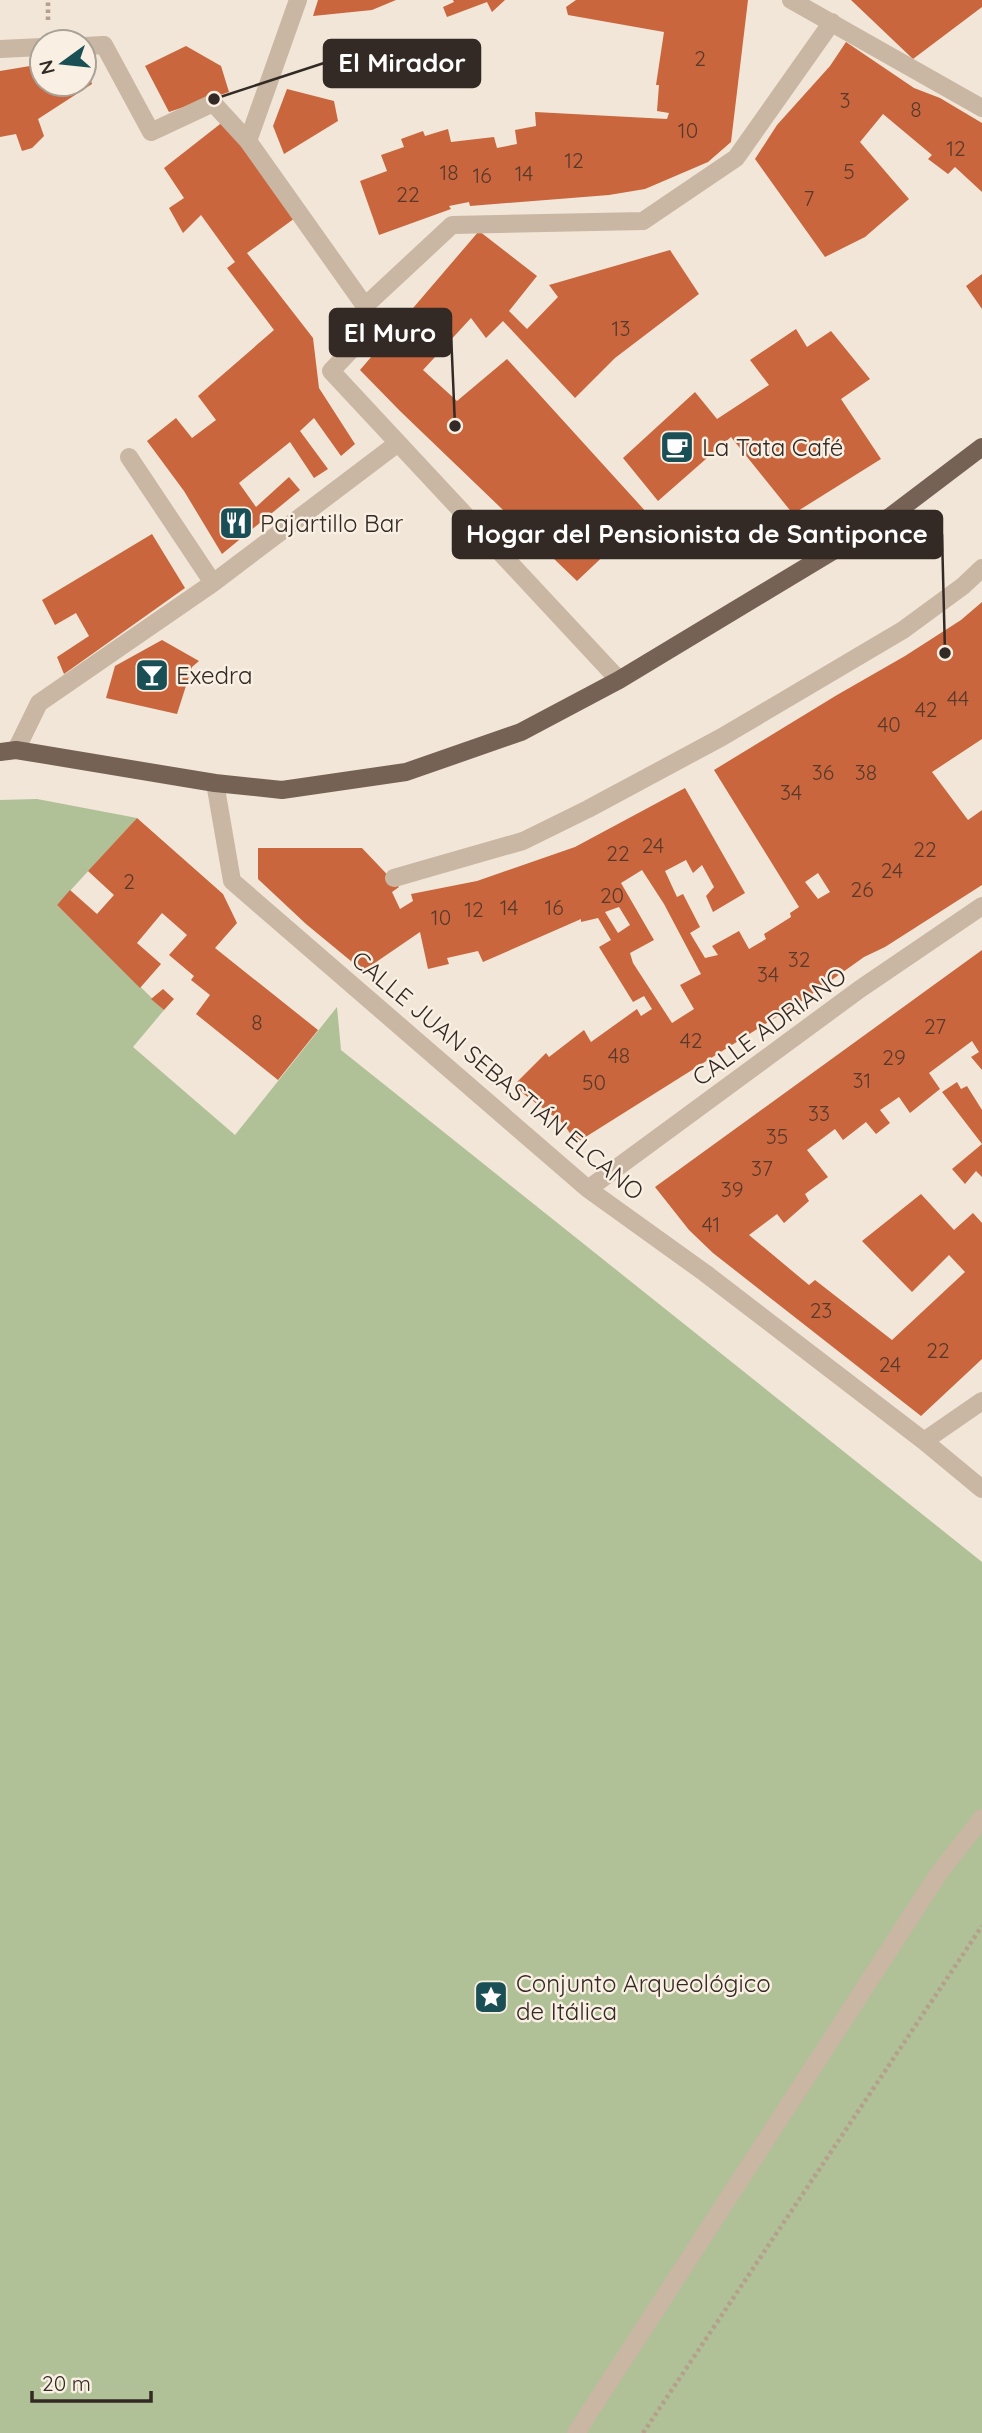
<svg xmlns="http://www.w3.org/2000/svg" width="982" height="2433" font-family="Quicksand,sans-serif">
  <style>
    .green { fill: #b0c097 }
    .building { fill: #c9663d; fill-rule: evenodd }
    .lines { fill: none; stroke-linecap: round; stroke-linejoin: round }
    .path { stroke: #b5a08d; stroke-width: 4.5; stroke-dasharray: 3.5 3.5; stroke-linecap: butt }
    .minor { stroke: #c9b6a3; stroke-width: 18 }
    .major { stroke: #766255; stroke-width: 18 }
    .labels { text-anchor: middle; dominant-baseline: central; stroke-width: 5; stroke-linejoin: round; paint-order: stroke }
    .number-label { font-size: 21px; fill: #59392b }
    .poi-label { font-size: 24px; fill: #342a25; stroke: #f9f0e3; text-anchor: start }
    .street-label { font-size: 24px; fill: #342a25; stroke: #f9f0e3 }
    .leader { fill: none; stroke: #342a25; stroke-width: 2.5 }
    .callout-dot { fill: #342a25; stroke: #f9f0e3; stroke-width: 2.5 }
    .callout { fill: #342a25; stroke: #342a25; stroke-width: 2.5 }
    .callout-label { font-size: 26px; text-anchor: middle; font-weight: bold; fill: #fff }
  </style>
  <rect width="100%" height="100%" fill="#f1e6d7"/>
  <!-- green -->
  <path class="green" d="M37 799 137 818 57 905 164 1010 133 1047 235 1135 337 1007 341 1050 982 1562V2433H0V800Z"/>
  <!-- building -->
  <path class="building" d="M318 0H396L372 10 313 16Z
    M453 0H505L492 12 487 2 447 17 443 7 454 2Z
    M576 0H748L731 142 708 162 645 189 609 195 470 206 469 202 449 206 451 209 379 235 360 181 387 171 381 155 404 147 401 139 423 131 425 136 448 129 451 142 494 137 497 148 517 144 515 130 536 126 535 112 667 119 669 113 657 111 659 85H656L664 32 568 15 566 7Z
    M851 0H982V7L913 59Z
    M846 42 914 88 940 98 982 123V192L955 167 948 174 928 159 932 155 883 114 860 142 909 199 865 237 825 257 755 159 777 125 830 66Z
    M186 46 221 66 229 92 169 112 145 66Z
    M85 60 92 84 38 119 44 136 32 148 22 151 16 134 0 137V71L42 64V84H84Z
    M287 89 334 101 338 121 284 154 273 126Z
    M224 121 295 218 247 253 313 338 319 388 355 444 341 456 314 418 300 431 328 469 314 478 290 442 239 483 256 507 289 477 300 490 222 554 184 491 147 441 176 418 192 438 216 420 198 396 274 330 227 268 235 262 201 215 183 233 169 208 184 198 164 168Z
    M479 231 537 276 509 311 527 329 558 297 549 285 670 250 699 294 615 358 575 398 503 321 486 338 471 318 423 370 457 401 507 359 648 514 577 581 400 411 360 370Z
    M982 274V309L966 286Z
    M796 329 807 347 831 331 870 379 841 399 881 459 793 514 731 437 658 501 623 458 695 392 717 419 769 385 750 360Z
    M152 534 185 588 64 674 57 657 89 636 76 613 55 625 42 600Z
    M982 602V739L932 772 968 820 982 810V885L885 947 864 957 805 999 576 1143 564 1124 513 1086 546 1053 549 1057 584 1030 591 1042 637 1009 641 1016 652 1009 644 996 633 1002 599 947 611 940 598 918 581 922V919L483 962 478 951 447 958 449 964 428 969 420 932 363 971 306 924 258 879V848H362L399 887 392 892 400 909 413 901 411 894 477 881 575 847 685 788 745 893 713 912 706 896 714 887 702 865 693 873 686 860 665 871 677 897 683 894 700 927 690 933 705 958 718 955 712 946 739 931 749 949 766 939 764 934 791 917 790 913 799 907 714 770 837 695 905 656 961 620ZM642 870 664 904 701 974 680 985 694 1009 672 1023 633 963 630 953 654 940 621 883ZM818 873 830 892 818 899 805 882ZM619 907 630 925 618 933 605 912Z
    M162 640 199 661 192 667 177 714 106 698 115 666Z
    M137 818 223 894 237 923 215 948 318 1030 278 1080 196 1014 210 995 191 980 194 976 169 955 187 935 162 913 137 943 161 964 140 988 57 905 70 890 97 914 114 895 88 871Z
    M982 950V1070L971 1057 979 1052 972 1041 929 1073 940 1089 910 1113 899 1097 880 1110 890 1123 876 1134 866 1122 843 1140 835 1129 807 1150 828 1177 805 1194 809 1201 784 1223 777 1214 749 1235 809 1285 815 1280 892 1340 965 1272 949 1255 912 1292 862 1241 921 1194 954 1230 973 1213 982 1223V1359L921 1416 713 1253 689 1230 655 1187Z
    M163 989 174 999 164 1010 151 999Z
    M957 1082 961 1089 967 1086 982 1110V1177L976 1171 965 1184 952 1169 982 1144 942 1092Z"/>
  <g class="lines">
    <!-- path -->
    <path class="path" d="M48 20V0
      M643 2433 982 1926"/>
    <!-- minor -->
    <path class="minor" d="M298 0 248 141 365 306 373 327 331 371 619 680
      M791 0 982 108
      M84 46 104 45 151 132 213 103 248 141
      M0 49 42 47
      M365 306 452 225 643 221 736 158 832 22
      M129 457 213 583
      M16 750 39 703 213 583 398 443
      M215 783 232 881 588 1189 705 1273 924 1441 982 1489
      M394 878 523 841 588 809 722 737 903 630 963 586 982 568
      M588 1189 860 989 982 906
      M924 1441 982 1401
      M576 2433 939 1873 982 1818"/>
    <!-- major -->
    <path class="major" d="M0 752 16 750 215 783 282 790 406 772 521 732 619 680 891 516 982 447"/>
  </g>
  <!-- icons -->
  <defs>
    <g id="cafe-square" transform="scale(1.75)"><rect x="-9" y="-9" width="18" height="18" rx="4" fill="#1a4f56" stroke="#f9f0e3"/><path d="M-5.5-4.5H6V0H3Q3 3.5 0 3.5H-2.5Q-5.5 3.5-5.5 0ZM3-3.2v2h1.7v-2ZM-6 4.5H4V6H-6Z" fill="#fff"/></g>
    <g id="restaurant-square" transform="scale(1.75)"><rect x="-9" y="-9" width="18" height="18" rx="4" fill="#1a4f56" stroke="#f9f0e3"/><path d="M-5-6h1v4h1v-4h1v4h1v-4h1v5L-1.5 .5V6h-2V.5L-5-1ZM5-6V6H3V1.5H1.5Q1.5-4 5-6Z" fill="#fff"/></g>
    <g id="bar-square" transform="scale(1.75)"><rect x="-9" y="-9" width="18" height="18" rx="4" fill="#1a4f56" stroke="#f9f0e3"/><path d="M-6-5H6L.8 .8V4.5H3.5V6h-7V4.5H-.8V.8Z" fill="#fff"/></g>
    <g id="sight-square" transform="scale(1.75)"><rect x="-9" y="-9" width="18" height="18" rx="4" fill="#1a4f56" stroke="#f9f0e3"/><path d="M0-6L1.8-2.2L6-1.7L2.9 1.2L3.7 5.4L0 3.3L-3.7 5.4L-2.9 1.2L-6-1.7L-1.8-2.2Z" fill="#fff"/></g>
  </defs>
  <g fill-rule="evenodd">
    <use href="#cafe-square" x="677" y="447"/>
    <use href="#restaurant-square" x="236" y="523"/>
    <use href="#bar-square" x="152" y="675"/>
    <use href="#sight-square" x="491" y="1997"/>
  </g>
  <g class="labels">
    <!-- number labels -->
    <g class="number-label">
      <text x="700" y="58">2</text>
      <text x="845" y="100">3</text>
      <text x="916" y="109">8</text>
      <text x="688" y="130">10</text>
      <text x="956" y="148">12</text>
      <text x="574" y="160">12</text>
      <text x="849" y="171">5</text>
      <text x="449" y="172">18</text>
      <text x="524" y="173">14</text>
      <text x="482" y="175">16</text>
      <text x="408" y="194">22</text>
      <text x="809" y="198">7</text>
      <text x="621" y="328">13</text>
      <text x="958" y="698">44</text>
      <text x="926" y="709">42</text>
      <text x="889" y="724">40</text>
      <text x="823" y="772">36</text>
      <text x="866" y="772">38</text>
      <text x="791" y="792">34</text>
      <text x="653" y="845">24</text>
      <text x="925" y="849">22</text>
      <text x="618" y="853">22</text>
      <text x="892" y="870">24</text>
      <text x="129" y="881">2</text>
      <text x="862" y="889">26</text>
      <text x="612" y="895">20</text>
      <text x="509" y="907">14</text>
      <text x="554" y="907">16</text>
      <text x="474" y="909">12</text>
      <text x="441" y="917">10</text>
      <text x="799" y="959">32</text>
      <text x="768" y="974">34</text>
      <text x="257" y="1022">8</text>
      <text x="935" y="1026">27</text>
      <text x="691" y="1040">42</text>
      <text x="619" y="1055">48</text>
      <text x="894" y="1057">29</text>
      <text x="862" y="1080">31</text>
      <text x="594" y="1082">50</text>
      <text x="819" y="1113">33</text>
      <text x="777" y="1136">35</text>
      <text x="762" y="1168">37</text>
      <text x="732" y="1189">39</text>
      <text x="711" y="1224">41</text>
      <text x="821" y="1310">23</text>
      <text x="938" y="1350">22</text>
      <text x="890" y="1364">24</text>
    </g>
    <!-- poi labels -->
    <g class="poi-label">
      <text x="702" y="447">La Tata Café</text>
      <text x="260" y="523">Pajartillo Bar</text>
      <text x="176" y="675">Exedra</text>
      <text x="516" y="1983">Conjunto Arqueológico<tspan x="516" dy="28">de Itálica</tspan></text>
    </g>
    <!-- street labels -->
    <g class="street-label">
      <text transform="translate(769 1026) rotate(-36)">CALLE ADRIANO</text>
      <text transform="translate(498 1075) rotate(40)">CALLE JUAN SEBASTIÁN ELCANO</text>
    </g>
  </g>
  <!-- callouts -->
  <path class="leader" d="M214 99L324 63M455 426L451 333M945 653L942 534"/>
  <g class="callout-dot">
    <circle cx="214" cy="99" r="7"/>
    <circle cx="455" cy="426" r="7"/>
    <circle cx="945" cy="653" r="7"/>
  </g>
  <g class="callout">
    <rect x="324" y="40" width="156" height="47" rx="7"/>
    <rect x="330" y="309" width="121" height="47" rx="7"/>
    <rect x="453" y="511" width="489" height="47" rx="7"/>
  </g>
  <g class="callout-label">
    <text x="402" y="72">El Mirador</text>
    <text x="390" y="342">El Muro</text>
    <text x="697" y="543">Hogar del Pensionista de Santiponce</text>
  </g>
  <!-- north arrow -->
  <g transform="translate(63 63) rotate(255)"><circle r="33" fill="#f9f0e3" stroke="#aaa197" stroke-width="2"/>
  <path d="M0-5L12 26L0 18L-12 26Z" fill="#1a4f56"/>
  <text y="-10" font-size="19" font-weight="bold" text-anchor="middle" fill="#342a25">N</text>
  </g>
  <!-- scale -->
  <path d="M32 2391v10h119v-10" fill="none" stroke="#342a25" stroke-width="3.5"/>
  <text x="42" y="2391" font-size="21" fill="#342a25" stroke="#f9f0e3" stroke-width="5" paint-order="stroke">20 m</text>
</svg>
